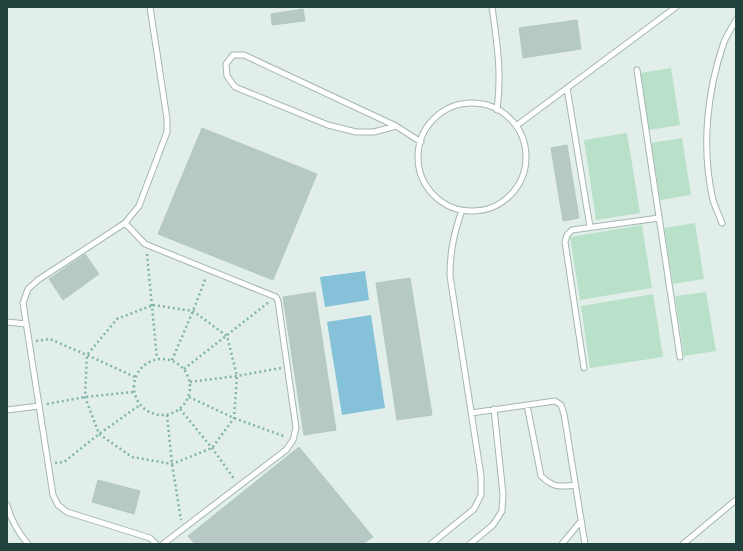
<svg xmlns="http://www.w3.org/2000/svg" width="743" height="551" font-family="Montserrat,sans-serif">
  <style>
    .pitch { fill: #b9e1c9 }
    .water { fill: #85c1d8 }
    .building { fill: #b7c9c4; stroke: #b4c8c2 }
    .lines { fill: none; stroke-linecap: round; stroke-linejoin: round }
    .lane-casing { stroke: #a4b7b2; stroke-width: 7 }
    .path { stroke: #7fb4ab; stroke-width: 2.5; stroke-dasharray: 2 3; stroke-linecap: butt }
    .lane { stroke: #fff; stroke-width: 5 }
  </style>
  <rect width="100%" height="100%" fill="#e2eeea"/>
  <!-- pitch -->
  <path class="pitch" d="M671 68 680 125 649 130 640 73Z
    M627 133 640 213 596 220 584 140Z
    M682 138 691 195 660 200 651 143Z
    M695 223 704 279 673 284 664 228Z
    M642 225 652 288 580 300 570 237Z
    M706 292 716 351 684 356 675 296Z
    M653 294 663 357 590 368 581 306Z"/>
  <!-- water -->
  <path class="water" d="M365 271 369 300 325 307 320 277Z
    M371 315 385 408 342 415 327 322Z"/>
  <!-- building -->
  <path class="building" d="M303 9 305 21 272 25 271 14Z
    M577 20 581 49 523 58 519 28Z
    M202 128 317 174 273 280 158 234Z
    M567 145 579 218 563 221 551 148Z
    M85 254 99 274 63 300 49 279Z
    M410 278 432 415 397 420 376 283Z
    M315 292 336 430 304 435 283 297Z
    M299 447 373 537 363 544H195L188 536Z
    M98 480 140 491 134 514 92 502Z"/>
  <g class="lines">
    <!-- lane casing -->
    <g class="lane-casing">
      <path id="lane" d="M150 7 167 119V132L139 206 125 223 38 280 28 289 23 303 53 495 58 505 67 512 150 538 156 544
        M492 7C497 43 502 73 497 110
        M637 70 680 357
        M567 88 590 227
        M418 157a54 54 0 1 1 108 0a54 54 0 1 1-108 0Z
        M396 126 374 132H356L328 125 235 87 227 76 226 64 233 55H244L396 126 421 142
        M516 126 676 7
        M125 223 145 244 276 297 278 301 296 428 293 440 286 450 163 544
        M722 223C719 215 715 207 713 200 701 148 707 91 724 42 727 35 732 27 736 20
        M7 322 26 324
        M584 368 565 242 567 235 572 230 659 218
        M527 405 541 476C554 488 559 487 575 485
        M7 410 39 406
        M471 413 555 401 561 405 564 414 585 544
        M7 505C10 518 19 534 28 544
        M431 544 474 509 481 495V476L450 276C450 251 454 233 462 210
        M470 544 493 525 502 511 503 494 494 409
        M562 544 581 521
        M683 544 736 500"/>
    </g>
    <!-- path -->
    <path class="path" d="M147 254 157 359
      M153 305 193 311 227 336 237 376 234 418 212 448 172 464 132 457 99 434 85 397 87 355 117 319Z
      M36 341 50 339 87 355 135 377
      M134 387a28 28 0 1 1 56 0a28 28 0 1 1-56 0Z
      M172 360 193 311 206 277
      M184 369 269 302
      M190 382 237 376 281 368
      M189 397 234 418 286 437
      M47 404 85 397 134 392
      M180 409 212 448 235 480
      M167 415 172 464 181 520
      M55 463 64 462 99 434 140 405"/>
    <!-- lane -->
    <use href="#lane" class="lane"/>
  </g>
  <!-- border -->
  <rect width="743" height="551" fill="none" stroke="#20413c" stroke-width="16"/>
</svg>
